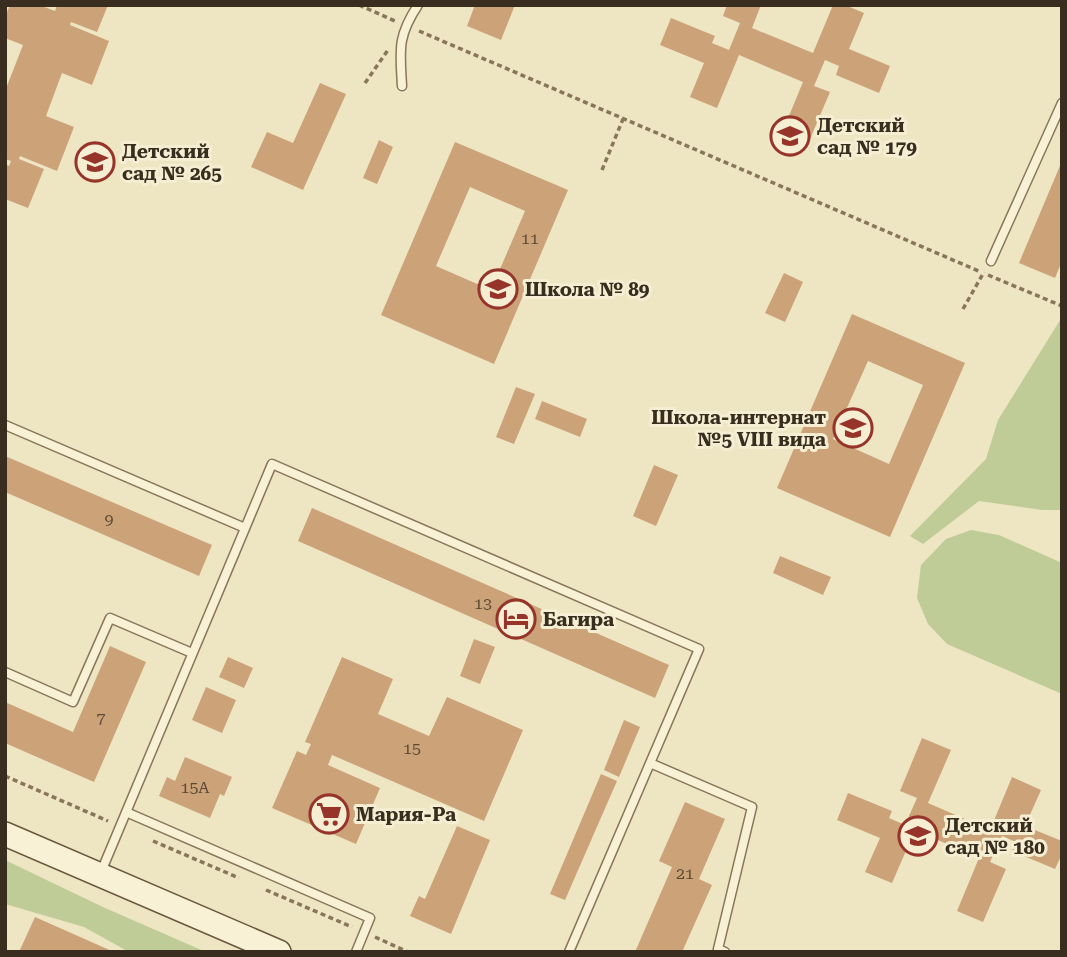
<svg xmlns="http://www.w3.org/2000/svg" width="1067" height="957" font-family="'Roboto Serif',serif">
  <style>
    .green { fill: #c0cc97 }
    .building { fill: #cca379; fill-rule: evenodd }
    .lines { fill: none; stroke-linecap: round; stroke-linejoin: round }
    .lane-casing { stroke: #88765a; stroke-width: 11 }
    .secondary-casing { stroke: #69573d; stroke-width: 26 }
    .path { stroke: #88765a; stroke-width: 3.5; stroke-dasharray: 5 3.5; stroke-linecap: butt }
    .lane { stroke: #f8f1d6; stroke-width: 8 }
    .secondary { stroke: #f8f1d6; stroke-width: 23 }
    .labels { text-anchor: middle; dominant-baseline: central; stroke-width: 6; stroke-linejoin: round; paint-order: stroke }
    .number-label { font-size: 16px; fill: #5d4a35 }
    .poi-label { font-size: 19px; font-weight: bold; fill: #382d1e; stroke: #f5eed2; text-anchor: start }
  </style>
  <rect width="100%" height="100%" fill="#eee5c3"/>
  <!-- green -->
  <path class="green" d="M1062 317V510H1042L979 501 923 544 910 536 986 459 998 420Z
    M971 530 999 535 1062 563V694L947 644 928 624 917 598 921 565 946 539Z
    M5 860 105 908 206 952H129L84 927 5 904Z"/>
  <!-- building -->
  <path class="building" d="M10 5H39L55 11 57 5H108L97 32 71 22 70 25 109 41 92 85 62 73 46 116 74 127 57 171 20 156 19 159 44 169 28 208 5 199V164L9 166 11 161 5 159V91L23 45 5 38V17Z
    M475 5H515L501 40 467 26Z
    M727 5H761L752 28 813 53 833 5H845L864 13 849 49 890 66 879 93 836 75 839 66 825 60 814 86 830 92 807 146 781 135 803 82 739 55 717 108 690 97 704 63 660 45 671 18 715 36 712 43 729 50 740 23 723 16Z
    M320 83 346 94 303 190 251 167 267 132 293 143Z
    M379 140 393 147 377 184 363 178Z
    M455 142 568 190 494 364 381 315ZM470 187 525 211 491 290 436 266Z
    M1062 161V261L1055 278 1019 263Z
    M784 273 803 282 785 322 765 313Z
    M852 314 965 363 890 537 777 488ZM868 361 923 385 889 464 833 439Z
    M516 387 535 394 514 444 496 437Z
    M542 401 587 419 580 437 535 419Z
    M5 456 212 545 199 576 5 492Z
    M654 465 678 475 656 526 633 516Z
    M312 508 669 665 655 698 298 541Z
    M780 556 831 577 823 595 773 573Z
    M474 639 495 647 480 684 460 676Z
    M110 646 146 662 94 782 5 743V702L73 732Z
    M228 657 253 668 244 688 219 677Z
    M342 657 393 679 378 714 429 736 447 697 523 730 484 821 332 755 328 765 380 788 356 844 272 808 297 751 306 755 311 744 305 742Z
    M206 687 236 700 222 733 192 720Z
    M624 720 640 727 619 777 604 770Z
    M922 738 951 750 928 803 990 830 1012 777 1041 790 1025 826 1062 841V854L1055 869 1012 851 1016 842 1002 836 990 862 1006 869 983 922 957 911 979 858 915 830 892 883 865 872 880 838 837 820 848 793 892 811 889 818 905 825 917 798 900 791Z
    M185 757 232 777 224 796 220 794 210 818 159 796 167 777 175 781Z
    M601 774 617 781 565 900 550 894Z
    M685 802 725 819 699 879 712 885 682 952H635L672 867 659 861Z
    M457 826 490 840 451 934 410 916 419 896 425 899Z
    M35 917 114 952H19Z"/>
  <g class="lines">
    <!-- lane casing -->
    <g class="lane-casing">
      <path id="lane" d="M402 86C400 50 397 37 418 5
        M991 261 1062 103
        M5 425 245 528
        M5 672 73 702 110 618 192 653
        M650 763 752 807 718 949 725 952
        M126 812 370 918 356 952
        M101 872 272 464 699 649 569 952"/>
    </g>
    <!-- secondary casing -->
    <g class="secondary-casing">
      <path id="secondary" d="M5 834 279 952"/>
    </g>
    <!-- path -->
    <path class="path" d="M359 5 395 21
      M419 31 981 272
      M365 83 388 50
      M602 170 623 119
      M988 275 1062 306
      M963 309 984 272
      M5 776 108 821
      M153 841 239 878
      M266 890 352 927
      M375 937 408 952"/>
    <!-- lane -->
    <use href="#lane" class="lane"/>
    <!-- secondary -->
    <use href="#secondary" class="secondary"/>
  </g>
  <!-- icons -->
  <defs>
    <g id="school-ring" transform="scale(2.0125)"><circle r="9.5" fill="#f5eed2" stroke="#96342a" stroke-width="1.5"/><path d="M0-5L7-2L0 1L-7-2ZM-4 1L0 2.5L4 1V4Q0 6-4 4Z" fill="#96342a"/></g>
    <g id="hotel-ring" transform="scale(2.0125)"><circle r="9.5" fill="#f5eed2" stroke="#96342a" stroke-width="1.5"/><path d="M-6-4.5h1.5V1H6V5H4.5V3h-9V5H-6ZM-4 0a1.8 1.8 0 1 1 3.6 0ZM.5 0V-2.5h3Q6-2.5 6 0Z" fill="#96342a"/></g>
    <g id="supermarket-ring" transform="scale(2.0125)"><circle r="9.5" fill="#f5eed2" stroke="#96342a" stroke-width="1.5"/><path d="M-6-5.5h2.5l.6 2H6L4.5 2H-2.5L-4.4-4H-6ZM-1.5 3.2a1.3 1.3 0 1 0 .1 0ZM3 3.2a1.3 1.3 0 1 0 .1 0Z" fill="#96342a"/></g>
  </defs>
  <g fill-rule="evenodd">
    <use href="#school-ring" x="790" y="136"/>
    <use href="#school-ring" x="95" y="162"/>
    <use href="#school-ring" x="498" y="289"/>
    <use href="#school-ring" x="853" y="428"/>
    <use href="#hotel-ring" x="516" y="619"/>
    <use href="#supermarket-ring" x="329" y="814"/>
    <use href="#school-ring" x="918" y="836"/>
  </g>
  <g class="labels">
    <!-- number labels -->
    <g class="number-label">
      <text x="530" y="238">11</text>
      <text x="109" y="519">9</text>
      <text x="483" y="603">13</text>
      <text x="101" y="717">7</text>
      <text x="412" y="748">15</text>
      <text x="195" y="787">15А</text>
      <text x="685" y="873">21</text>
    </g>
    <!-- poi labels -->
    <g class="poi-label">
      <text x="817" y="125">Детский<tspan x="817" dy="22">сад № 179</tspan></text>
      <text x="122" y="151">Детский<tspan x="122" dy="22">сад № 265</tspan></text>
      <text x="525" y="289">Школа № 89</text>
      <text x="826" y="417" text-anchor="end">Школа-интернат<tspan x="826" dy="22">№5 VIII вида</tspan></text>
      <text x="543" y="619">Багира</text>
      <text x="356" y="814">Мария-Ра</text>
      <text x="945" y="825">Детский<tspan x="945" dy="22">сад № 180</tspan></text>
    </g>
  </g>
  <!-- border -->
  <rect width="1067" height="957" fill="none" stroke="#382d1e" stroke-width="14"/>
</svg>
